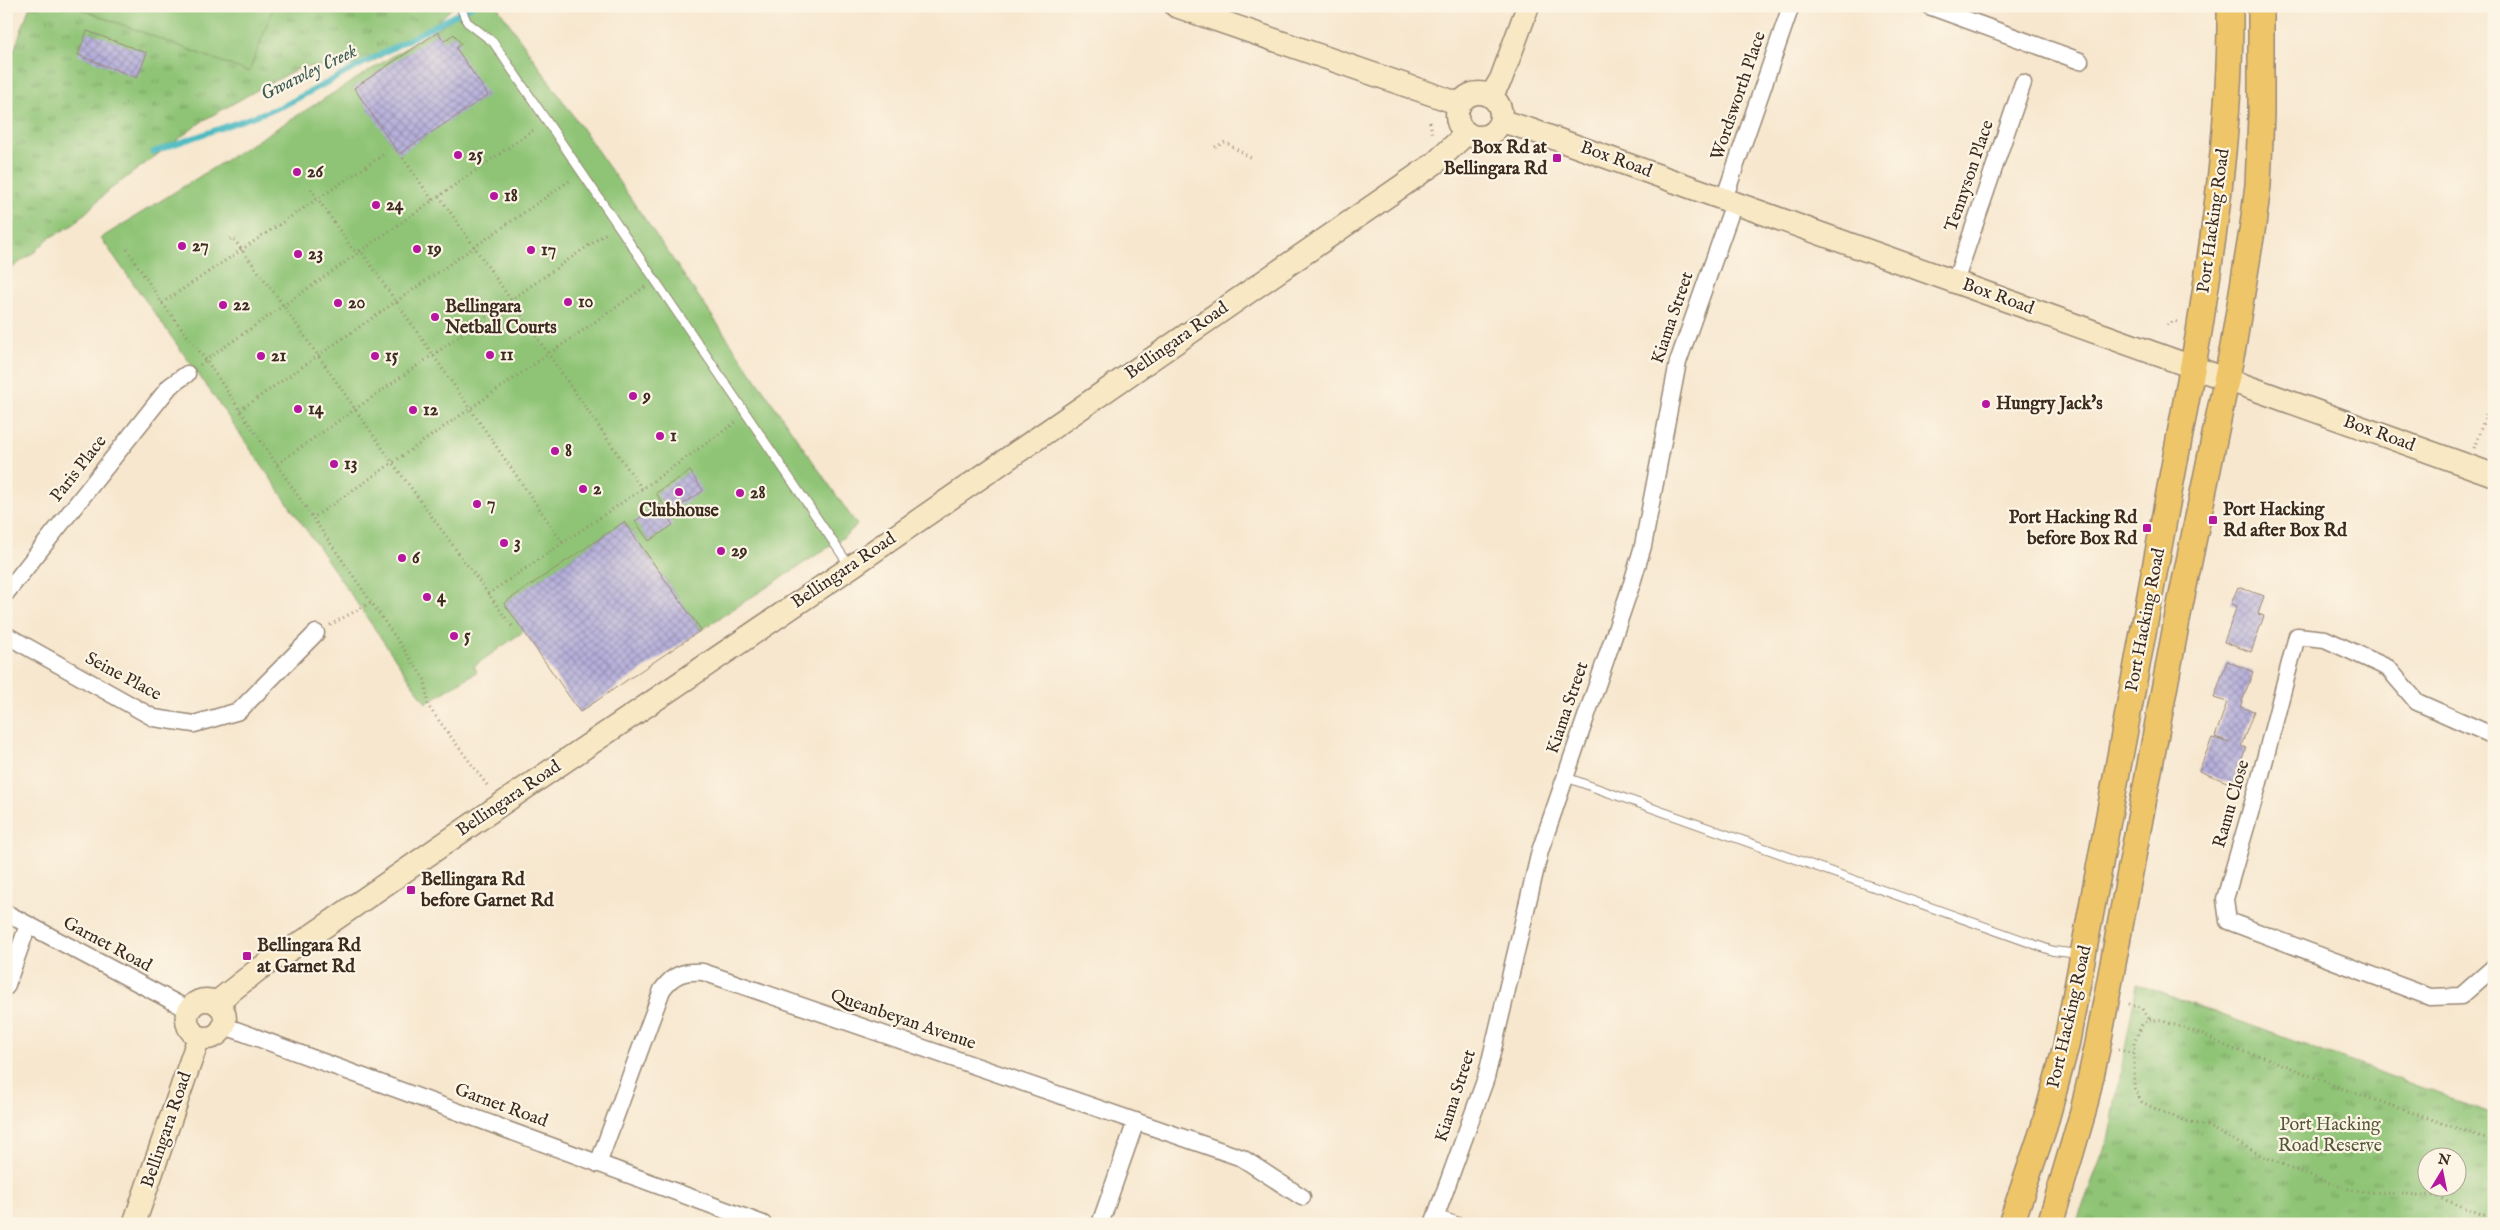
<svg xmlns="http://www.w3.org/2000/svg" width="2500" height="1230" font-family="'IM FELL English',serif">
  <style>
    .park { fill: url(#park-tufts); stroke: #65774a; fill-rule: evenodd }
    .pitch { fill: #8fc476; stroke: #65774a }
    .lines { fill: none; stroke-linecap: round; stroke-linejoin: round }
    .stream { stroke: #4ab9c1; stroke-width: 5.5 }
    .building { fill: url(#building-cross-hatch) }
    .lane-casing { stroke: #998876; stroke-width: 10 }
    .street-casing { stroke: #998876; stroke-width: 19 }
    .secondary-casing { stroke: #998876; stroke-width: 25 }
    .primary-casing { stroke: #998876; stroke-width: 28 }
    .path { stroke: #998876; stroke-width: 3; stroke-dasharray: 1 4; stroke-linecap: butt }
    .lane { stroke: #fff; stroke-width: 8 }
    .street { stroke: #fff; stroke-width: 16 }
    .secondary { stroke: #f8e8c3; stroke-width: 22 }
    .primary { stroke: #eec569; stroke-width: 25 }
    .poi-dot { fill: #b5179e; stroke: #fcf5e5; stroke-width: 2 }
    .labels { text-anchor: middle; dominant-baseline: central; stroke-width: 4.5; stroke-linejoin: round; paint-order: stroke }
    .street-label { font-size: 18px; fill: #3b2a1e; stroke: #fcf5e5 }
    .poi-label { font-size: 18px; font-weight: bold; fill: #3b2a1e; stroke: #fcf5e5; text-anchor: start }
    .park-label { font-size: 18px; fill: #545838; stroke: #fcf5e5 }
    .water-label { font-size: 19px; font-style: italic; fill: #405c57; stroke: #fcf5e5 }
  </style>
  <defs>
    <pattern id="park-tufts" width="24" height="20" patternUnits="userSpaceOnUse" patternTransform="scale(1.25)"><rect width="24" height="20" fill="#8fc476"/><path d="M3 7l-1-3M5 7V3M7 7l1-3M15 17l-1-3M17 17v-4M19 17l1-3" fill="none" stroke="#769f60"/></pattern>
    <pattern id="building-cross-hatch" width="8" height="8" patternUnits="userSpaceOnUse" patternTransform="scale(1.25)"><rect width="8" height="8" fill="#b5afdb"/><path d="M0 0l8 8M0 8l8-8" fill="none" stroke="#948fb1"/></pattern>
  </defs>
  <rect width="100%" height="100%" fill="#fcf5e5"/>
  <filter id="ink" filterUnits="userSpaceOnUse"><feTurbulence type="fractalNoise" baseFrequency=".02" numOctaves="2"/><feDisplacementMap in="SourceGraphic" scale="10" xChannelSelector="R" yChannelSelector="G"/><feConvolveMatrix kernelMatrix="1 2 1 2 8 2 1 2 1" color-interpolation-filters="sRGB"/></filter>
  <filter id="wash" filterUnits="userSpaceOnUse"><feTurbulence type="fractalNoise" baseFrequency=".0096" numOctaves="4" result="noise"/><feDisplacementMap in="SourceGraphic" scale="20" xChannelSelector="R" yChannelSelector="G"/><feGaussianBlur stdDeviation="1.12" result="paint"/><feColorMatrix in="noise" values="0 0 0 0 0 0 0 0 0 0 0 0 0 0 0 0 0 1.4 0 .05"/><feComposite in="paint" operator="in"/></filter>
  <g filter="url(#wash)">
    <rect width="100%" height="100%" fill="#f7e7cf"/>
    <!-- park -->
    <path class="park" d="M30 6H454L432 27 369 64 302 67 257 90 204 120 108 191 73 225 49 238 37 250 6 272V73Z
      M2137 984 2494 1114V1224H2076L2109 1136ZM2428 1158H2458V1188H2428Z"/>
    <!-- pitch -->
    <path class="pitch" d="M72 6H274L249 72Z
      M473 6H497L857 525 844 537 701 630 624 522 505 603 524 631 474 666 477 672 426 703 213 395 101 238Z"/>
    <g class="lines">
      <!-- stream -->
      <path class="stream" d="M153 152 283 106 472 6"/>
    </g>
    <g id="blocks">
      <!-- building -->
      <path class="building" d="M87 31 147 53 137 78 78 55Z
        M438 32 444 41 454 34 461 44 456 48 488 95 399 154 354 88Z
        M690 471 703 491 669 513 656 493Z
        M660 504 673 525 649 541 635 521Z
        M624 522 701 630 580 712 504 603Z
        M2238 587 2264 596 2258 614 2264 616 2251 652 2224 642 2237 606 2231 604Z
        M2227 661 2253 672 2240 707 2254 711 2241 746 2246 748 2232 784 2199 771 2212 738 2230 742 2215 737 2227 702 2214 698Z"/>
    </g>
  </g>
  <g filter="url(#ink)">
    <use href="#blocks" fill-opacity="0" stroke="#998876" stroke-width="1"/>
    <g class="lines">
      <!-- lane casing -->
      <g class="lane-casing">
        <path id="lane" d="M460 6 467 22 493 42 849 565
          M1565 777 2053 951 2080 954
          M1435 1214 1466 1224"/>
      </g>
      <!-- street casing -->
      <g class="street-casing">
        <path id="street" d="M1929 6 2080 61
          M1724 199 1791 6
          M1955 282 2023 83
          M6 593 170 386 187 374
          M6 635 154 718 194 724 239 711 316 633
          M2494 736 2417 702 2388 668 2325 639 2297 636 2259 782 2225 899 2228 921 2430 997 2461 996 2494 967
          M6 913 189 1010
          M6 987 28 925
          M225 1026 763 1224
          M598 1164 662 990C673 974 684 971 703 972L1242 1158 1302 1197
          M1100 1224 1136 1121
          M1433 1224 1486 1078 1540 851 1632 583 1643 546 1678 362 1734 203"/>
      </g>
      <!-- secondary casing -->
      <g class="secondary-casing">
        <path id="secondary" d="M1176 6 1460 104
          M1457 115a22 22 0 1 1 44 0a22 22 0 1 1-44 0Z
          M1491 96 1501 79 1528 6
          M1501 121 1531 130 2494 475
          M187 1019a19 19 0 1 1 38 0a19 19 0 1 1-38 0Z
          M217 1002 259 969 305 940 500 805 851 567 1435 163 1467 133
          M134 1224 199 1037"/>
      </g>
      <!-- primary casing -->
      <g class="primary-casing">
        <path id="primary" d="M2011 1224 2044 1127 2066 1046 2199 332C2216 224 2231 116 2230 6
          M2050 1224 2083 1112 2098 1044 2178 615 2233 347 2253 225 2258 185 2261 115V6"/>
      </g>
      <!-- path -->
      <path class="path" d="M1430 122 1432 134
        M1215 147 1225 142 1252 159
        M403 158 433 201
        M311 189 353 250 361 251 563 543
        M439 196 642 489
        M230 239 233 238 276 295 392 462 514 629
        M127 249 162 303 206 360 536 128
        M162 303 383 155
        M2167 325 2174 321 2180 323
        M200 365 206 360 313 518
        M240 410 572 179
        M2474 448 2494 392
        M277 464 608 232
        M488 594 642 489 736 422
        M330 625 372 602
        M487 785 428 706 425 680 313 518 645 287
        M2129 1004 2143 1009 2150 1020
        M2118 1049 2134 1053
        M2494 1141 2338 1087 2265 1057 2232 1049 2201 1034 2160 1020H2150L2142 1025 2134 1043V1088L2142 1102 2160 1111 2186 1121 2207 1126 2263 1156 2320 1180 2355 1191 2435 1196 2494 1219"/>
      <!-- lane -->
      <use href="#lane" class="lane"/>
      <!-- street -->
      <use href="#street" class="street"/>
      <!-- secondary -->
      <use href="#secondary" class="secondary"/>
      <!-- primary -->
      <use href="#primary" class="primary"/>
    </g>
  </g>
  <!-- markers -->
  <g class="poi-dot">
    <circle cx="458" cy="155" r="5"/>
    <rect x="1552" y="153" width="10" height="10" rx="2.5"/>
    <circle cx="297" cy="172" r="5"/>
    <circle cx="494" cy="196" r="5"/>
    <circle cx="376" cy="205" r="5"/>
    <circle cx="182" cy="246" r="5"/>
    <circle cx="417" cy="249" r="5"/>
    <circle cx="531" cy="250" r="5"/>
    <circle cx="298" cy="254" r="5"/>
    <circle cx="568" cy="302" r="5"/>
    <circle cx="338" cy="303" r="5"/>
    <circle cx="223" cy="305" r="5"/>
    <circle cx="435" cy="317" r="5"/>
    <circle cx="490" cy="355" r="5"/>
    <circle cx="261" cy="356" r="5"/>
    <circle cx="375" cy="356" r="5"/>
    <circle cx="633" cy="396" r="5"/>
    <circle cx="1986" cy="404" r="5"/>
    <circle cx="298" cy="409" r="5"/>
    <circle cx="413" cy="410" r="5"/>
    <circle cx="660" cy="436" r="5"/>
    <circle cx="555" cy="451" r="5"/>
    <circle cx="334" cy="464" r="5"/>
    <circle cx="583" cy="489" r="5"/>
    <circle cx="679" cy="492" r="5"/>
    <circle cx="740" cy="493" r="5"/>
    <circle cx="477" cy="504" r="5"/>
    <rect x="2208" y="515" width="10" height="10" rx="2.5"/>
    <rect x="2142" y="523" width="10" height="10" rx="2.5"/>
    <circle cx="504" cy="543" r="5"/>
    <circle cx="721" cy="551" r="5"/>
    <circle cx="402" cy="558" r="5"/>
    <circle cx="427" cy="597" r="5"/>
    <circle cx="454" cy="636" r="5"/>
    <rect x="406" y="885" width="10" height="10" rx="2.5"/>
    <rect x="242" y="951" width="10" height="10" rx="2.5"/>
  </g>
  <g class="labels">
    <!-- street labels -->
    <g class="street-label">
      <text transform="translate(1739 96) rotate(-71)">Wordsworth Place</text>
      <text transform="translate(1616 160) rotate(20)">Box Road</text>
      <text transform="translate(1970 176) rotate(-71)">Tennyson Place</text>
      <text transform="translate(2214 221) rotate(-82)">Port Hacking Road</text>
      <text transform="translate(1998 297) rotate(20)">Box Road</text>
      <text transform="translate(1673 318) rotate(-71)">Kiama Street</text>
      <text transform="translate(1177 341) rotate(-35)">Bellingara Road</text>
      <text transform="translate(2379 434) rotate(20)">Box Road</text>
      <text transform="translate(79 469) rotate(-52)">Paris Place</text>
      <text transform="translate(844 571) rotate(-34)">Bellingara Road</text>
      <text transform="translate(2146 620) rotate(-79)">Port Hacking Road</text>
      <text transform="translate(123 677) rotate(28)">Seine Place</text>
      <text transform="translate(1568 708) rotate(-71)">Kiama Street</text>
      <text transform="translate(509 799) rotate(-34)">Bellingara Road</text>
      <text transform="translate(2232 804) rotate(-74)">Ramu Close</text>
      <text transform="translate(107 945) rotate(28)">Garnet Road</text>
      <text transform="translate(2070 1017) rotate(-77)">Port Hacking Road</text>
      <text transform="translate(903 1020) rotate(19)">Queanbeyan Avenue</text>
      <text transform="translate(1456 1096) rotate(-72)">Kiama Street</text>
      <text transform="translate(501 1106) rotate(20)">Garnet Road</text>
      <text transform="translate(167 1130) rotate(-71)">Bellingara Road</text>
    </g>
    <!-- poi labels -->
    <g class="poi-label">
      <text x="1547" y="148" text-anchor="end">Box Rd at<tspan x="1547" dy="21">Bellingara Rd</tspan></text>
      <text x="468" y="155">25</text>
      <text x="307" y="172">26</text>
      <text x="504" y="196">18</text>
      <text x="386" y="205">24</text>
      <text x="192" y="246">27</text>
      <text x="427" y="249">19</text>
      <text x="541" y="250">17</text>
      <text x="308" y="254">23</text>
      <text x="578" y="302">10</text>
      <text x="348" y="303">20</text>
      <text x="233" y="305">22</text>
      <text x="445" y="307">Bellingara<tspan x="445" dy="21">Netball Courts</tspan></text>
      <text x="500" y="355">11</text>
      <text x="271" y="356">21</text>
      <text x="385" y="356">15</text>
      <text x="643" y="396">9</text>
      <text x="1996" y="404">Hungry Jack's</text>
      <text x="308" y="409">14</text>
      <text x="423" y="410">12</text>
      <text x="670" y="436">1</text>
      <text x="565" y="451">8</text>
      <text x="344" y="464">13</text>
      <text x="593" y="489">2</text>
      <text x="750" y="493">28</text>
      <text x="487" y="504">7</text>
      <text x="2223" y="510">Port Hacking<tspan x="2223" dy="21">Rd after Box Rd</tspan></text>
      <text x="679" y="511" text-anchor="middle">Clubhouse</text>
      <text x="2137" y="518" text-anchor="end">Port Hacking Rd<tspan x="2137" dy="21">before Box Rd</tspan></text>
      <text x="514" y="543">3</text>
      <text x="731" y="551">29</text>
      <text x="412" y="558">6</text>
      <text x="437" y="597">4</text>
      <text x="464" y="636">5</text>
      <text x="421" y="880">Bellingara Rd<tspan x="421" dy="21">before Garnet Rd</tspan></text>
      <text x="257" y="946">Bellingara Rd<tspan x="257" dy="21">at Garnet Rd</tspan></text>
    </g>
    <!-- park labels -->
    <g class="park-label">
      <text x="2330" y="1125">Port Hacking<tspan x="2330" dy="21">Road Reserve</tspan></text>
    </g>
    <!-- water labels -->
    <g class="water-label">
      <text transform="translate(309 73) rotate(-26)">Gwawley Creek</text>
    </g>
  </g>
  <!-- margin -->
  <rect width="2500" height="1230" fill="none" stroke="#fcf5e5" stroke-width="25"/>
  <!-- north arrow -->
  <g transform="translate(2442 1172) rotate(10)"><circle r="24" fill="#fcf5e5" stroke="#afa495"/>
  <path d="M0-4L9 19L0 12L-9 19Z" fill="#b5179e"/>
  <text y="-8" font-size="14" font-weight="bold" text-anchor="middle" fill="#3b2a1e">N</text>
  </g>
</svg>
